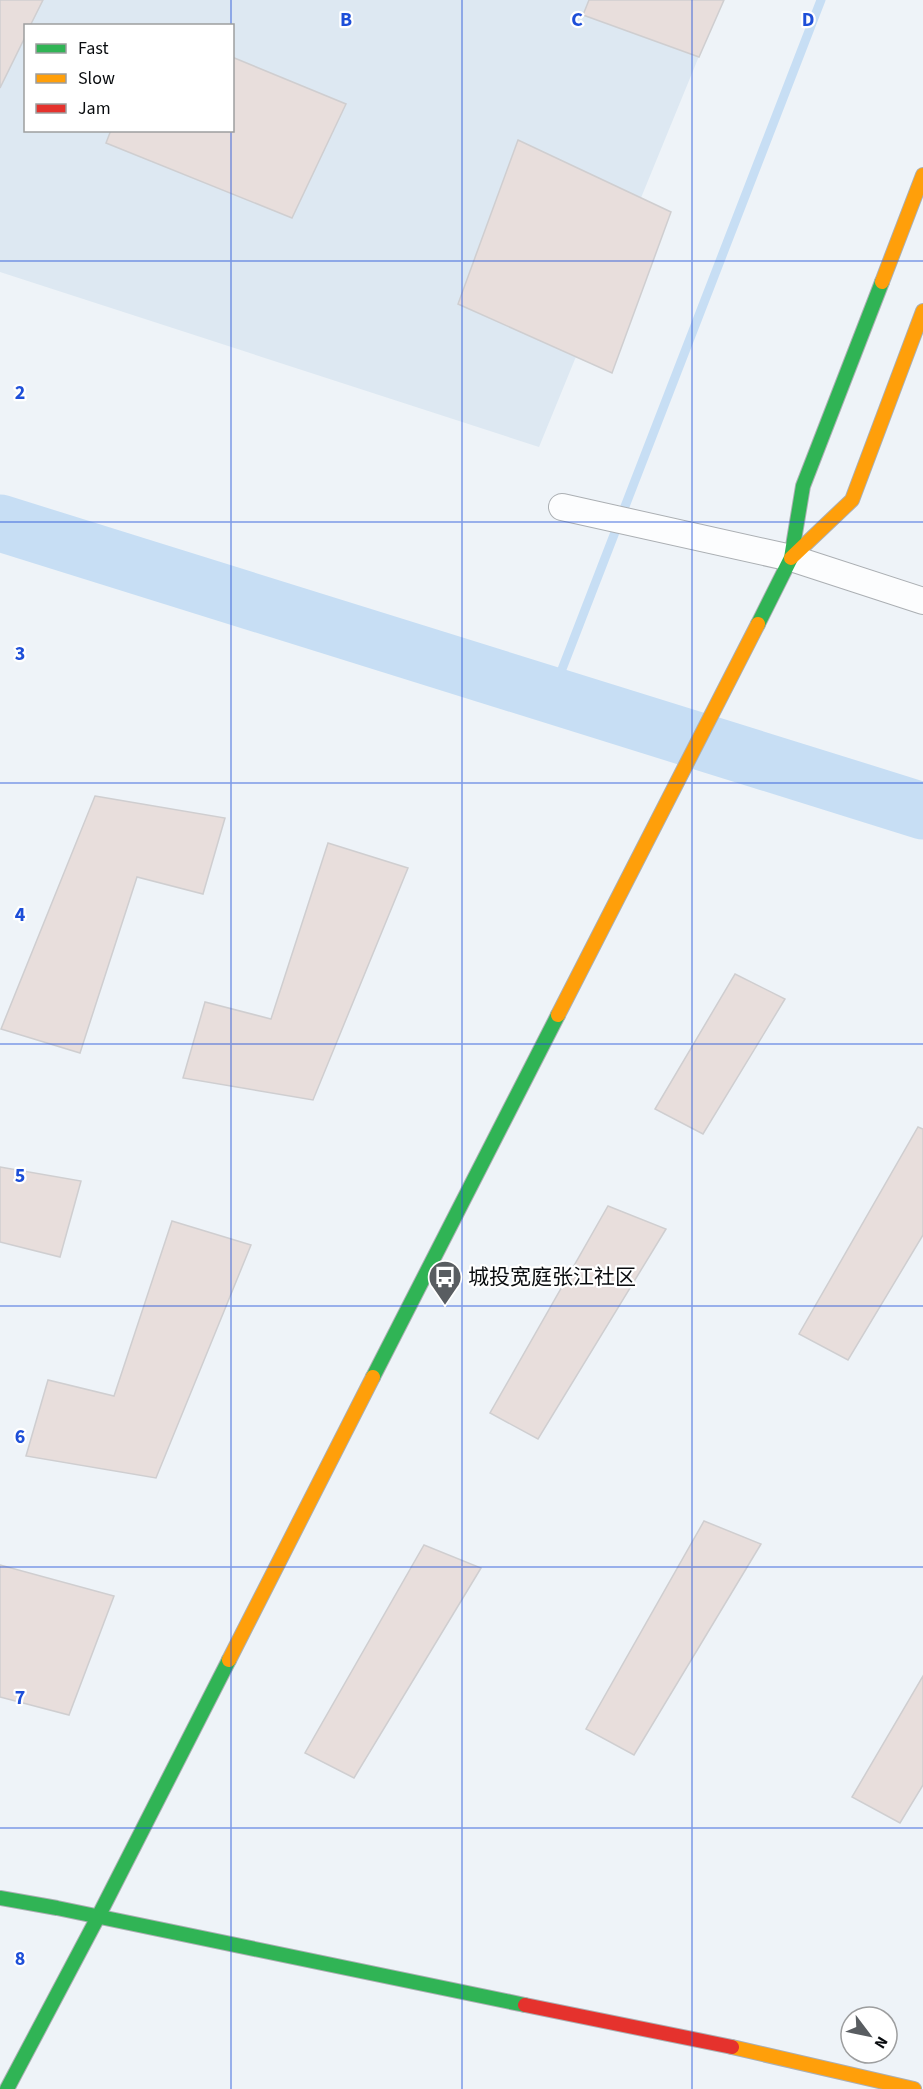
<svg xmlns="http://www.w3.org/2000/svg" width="923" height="2089" font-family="'Source Sans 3','Noto Sans SC',sans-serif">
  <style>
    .built { fill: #dde8f2; fill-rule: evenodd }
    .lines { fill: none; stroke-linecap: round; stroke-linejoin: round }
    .stream { stroke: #c7def4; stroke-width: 9 }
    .river { stroke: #c7def4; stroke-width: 57 }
    .building { fill: #e8dedc; stroke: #cfced0; stroke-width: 1.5 }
    .street-casing { stroke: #abafb3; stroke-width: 28 }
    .fast-casing { stroke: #abafb3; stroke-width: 16 }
    .slow-casing { stroke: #abafb3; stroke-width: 16 }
    .jam-casing { stroke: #abafb3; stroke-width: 16 }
    .street { stroke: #fcfdfe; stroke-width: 26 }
    .fast { stroke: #30b455; stroke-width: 14 }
    .slow { stroke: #ff9f0a; stroke-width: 14 }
    .jam { stroke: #e5322d; stroke-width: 14 }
    .grid { fill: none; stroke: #1d4ed8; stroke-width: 1.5; stroke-opacity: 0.55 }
    .labels { text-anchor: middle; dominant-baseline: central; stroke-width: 4.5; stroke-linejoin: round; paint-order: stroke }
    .poi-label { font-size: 21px; fill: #090c0f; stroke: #fff; text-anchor: start }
    .grid-label { font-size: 20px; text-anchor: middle; font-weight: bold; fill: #1d4ed8; stroke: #fff; stroke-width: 4.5; stroke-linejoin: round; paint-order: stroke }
  </style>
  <rect width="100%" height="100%" fill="#eef3f8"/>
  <!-- built -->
  <path class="built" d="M0 0H722L539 447 0 272ZM26 26H232V130H26Z"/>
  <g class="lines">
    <!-- stream -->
    <path class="stream" d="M552 695 821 0"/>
    <!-- river -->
    <path class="river" d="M0 523 923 811"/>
  </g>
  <!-- building -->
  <path class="building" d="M0 0H43L30 26H26V35L0 88Z
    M589 0H724L699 57 583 15Z
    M232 57 346 104 292 218 106 143 111 130H232Z
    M518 140 671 212 612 373 458 304Z
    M95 796 225 818 203 894 137 877 80 1053 1 1029Z
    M328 843 408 868 313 1100 183 1078 205 1002 271 1019Z
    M735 974 785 999 703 1134 655 1109Z
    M918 1127 923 1129V1235L848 1360 799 1334Z
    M0 1167 81 1181 60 1257 0 1242Z
    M608 1206 666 1229 538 1439 490 1413Z
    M172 1221 251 1245 156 1478 26 1456 48 1380 114 1396Z
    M704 1521 761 1544 634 1755 586 1729Z
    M424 1545 481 1568 354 1778 305 1753Z
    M0 1565 114 1596 69 1715 0 1697Z
    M923 1676V1785L900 1823 852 1797Z"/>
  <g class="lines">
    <!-- street casing -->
    <g class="street-casing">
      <path id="street" d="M562 507 791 558 923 601"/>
    </g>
    <!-- fast casing -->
    <g class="fast-casing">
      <path id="fast" d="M758 624 791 558 803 486 882 282
        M373 1377 558 1015
        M0 1898 57 1908 525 2005
        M7 2089 98 1917 229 1660"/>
    </g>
    <!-- slow casing -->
    <g class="slow-casing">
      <path id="slow" d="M882 282 923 175
        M791 558 852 500 923 311
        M558 1015 758 624
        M229 1660 373 1377
        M732 2047 914 2089"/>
    </g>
    <!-- jam casing -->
    <g class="jam-casing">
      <path id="jam" d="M525 2005 732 2047"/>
    </g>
    <!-- street -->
    <use href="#street" class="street"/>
    <!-- fast -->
    <use href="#fast" class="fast"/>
    <!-- slow -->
    <use href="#slow" class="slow"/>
    <!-- jam -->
    <use href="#jam" class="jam"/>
  </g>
  <!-- grid -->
  <path class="grid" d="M231 0V26M462 0V2089M692 0V2089M231 130V2089M0 261H923M0 522H923M0 783H923M0 1044H923M0 1306H923M0 1567H923M0 1828H923"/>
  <!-- icons -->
  <defs>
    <g id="bus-pin" transform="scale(1.725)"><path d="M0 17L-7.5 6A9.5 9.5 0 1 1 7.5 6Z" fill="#595d61" stroke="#fff"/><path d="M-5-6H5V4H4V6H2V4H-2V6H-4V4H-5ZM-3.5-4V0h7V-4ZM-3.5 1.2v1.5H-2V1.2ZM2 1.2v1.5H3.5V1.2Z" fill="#fff"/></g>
  </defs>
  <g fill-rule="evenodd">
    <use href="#bus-pin" x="445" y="1277"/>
  </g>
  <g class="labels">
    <!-- poi labels -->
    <g class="poi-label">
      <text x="468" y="1277">城投宽庭张江社区</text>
    </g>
  </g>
  <g class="grid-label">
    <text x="346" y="26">B</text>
    <text x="577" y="26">C</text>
    <text x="808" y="26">D</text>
    <text x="20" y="399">2</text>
    <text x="20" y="660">3</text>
    <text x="20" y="921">4</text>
    <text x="20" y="1182">5</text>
    <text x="20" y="1443">6</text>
    <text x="20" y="1704">7</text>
    <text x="20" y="1965">8</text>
  </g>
  <!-- legend -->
  <rect x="24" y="24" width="210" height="108" fill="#ffffff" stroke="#9d9e9f" stroke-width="1.5"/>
  <rect x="36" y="44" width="30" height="9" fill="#30b455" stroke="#9d9e9f" stroke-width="1.5"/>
  <text x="78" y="54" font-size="18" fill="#090c0f">Fast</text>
  <rect x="36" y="74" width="30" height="9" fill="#ff9f0a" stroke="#9d9e9f" stroke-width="1.5"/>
  <text x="78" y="84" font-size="18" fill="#090c0f">Slow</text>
  <rect x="36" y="104" width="30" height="9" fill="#e5322d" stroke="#9d9e9f" stroke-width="1.5"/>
  <text x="78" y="114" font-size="18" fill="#090c0f">Jam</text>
  <!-- north arrow -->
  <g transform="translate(869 2035) rotate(122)"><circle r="28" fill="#ffffff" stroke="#9d9e9f" stroke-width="1.5"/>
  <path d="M0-4.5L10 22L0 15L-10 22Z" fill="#595d61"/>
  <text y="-9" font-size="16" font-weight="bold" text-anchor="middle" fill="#090c0f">N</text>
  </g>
</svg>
